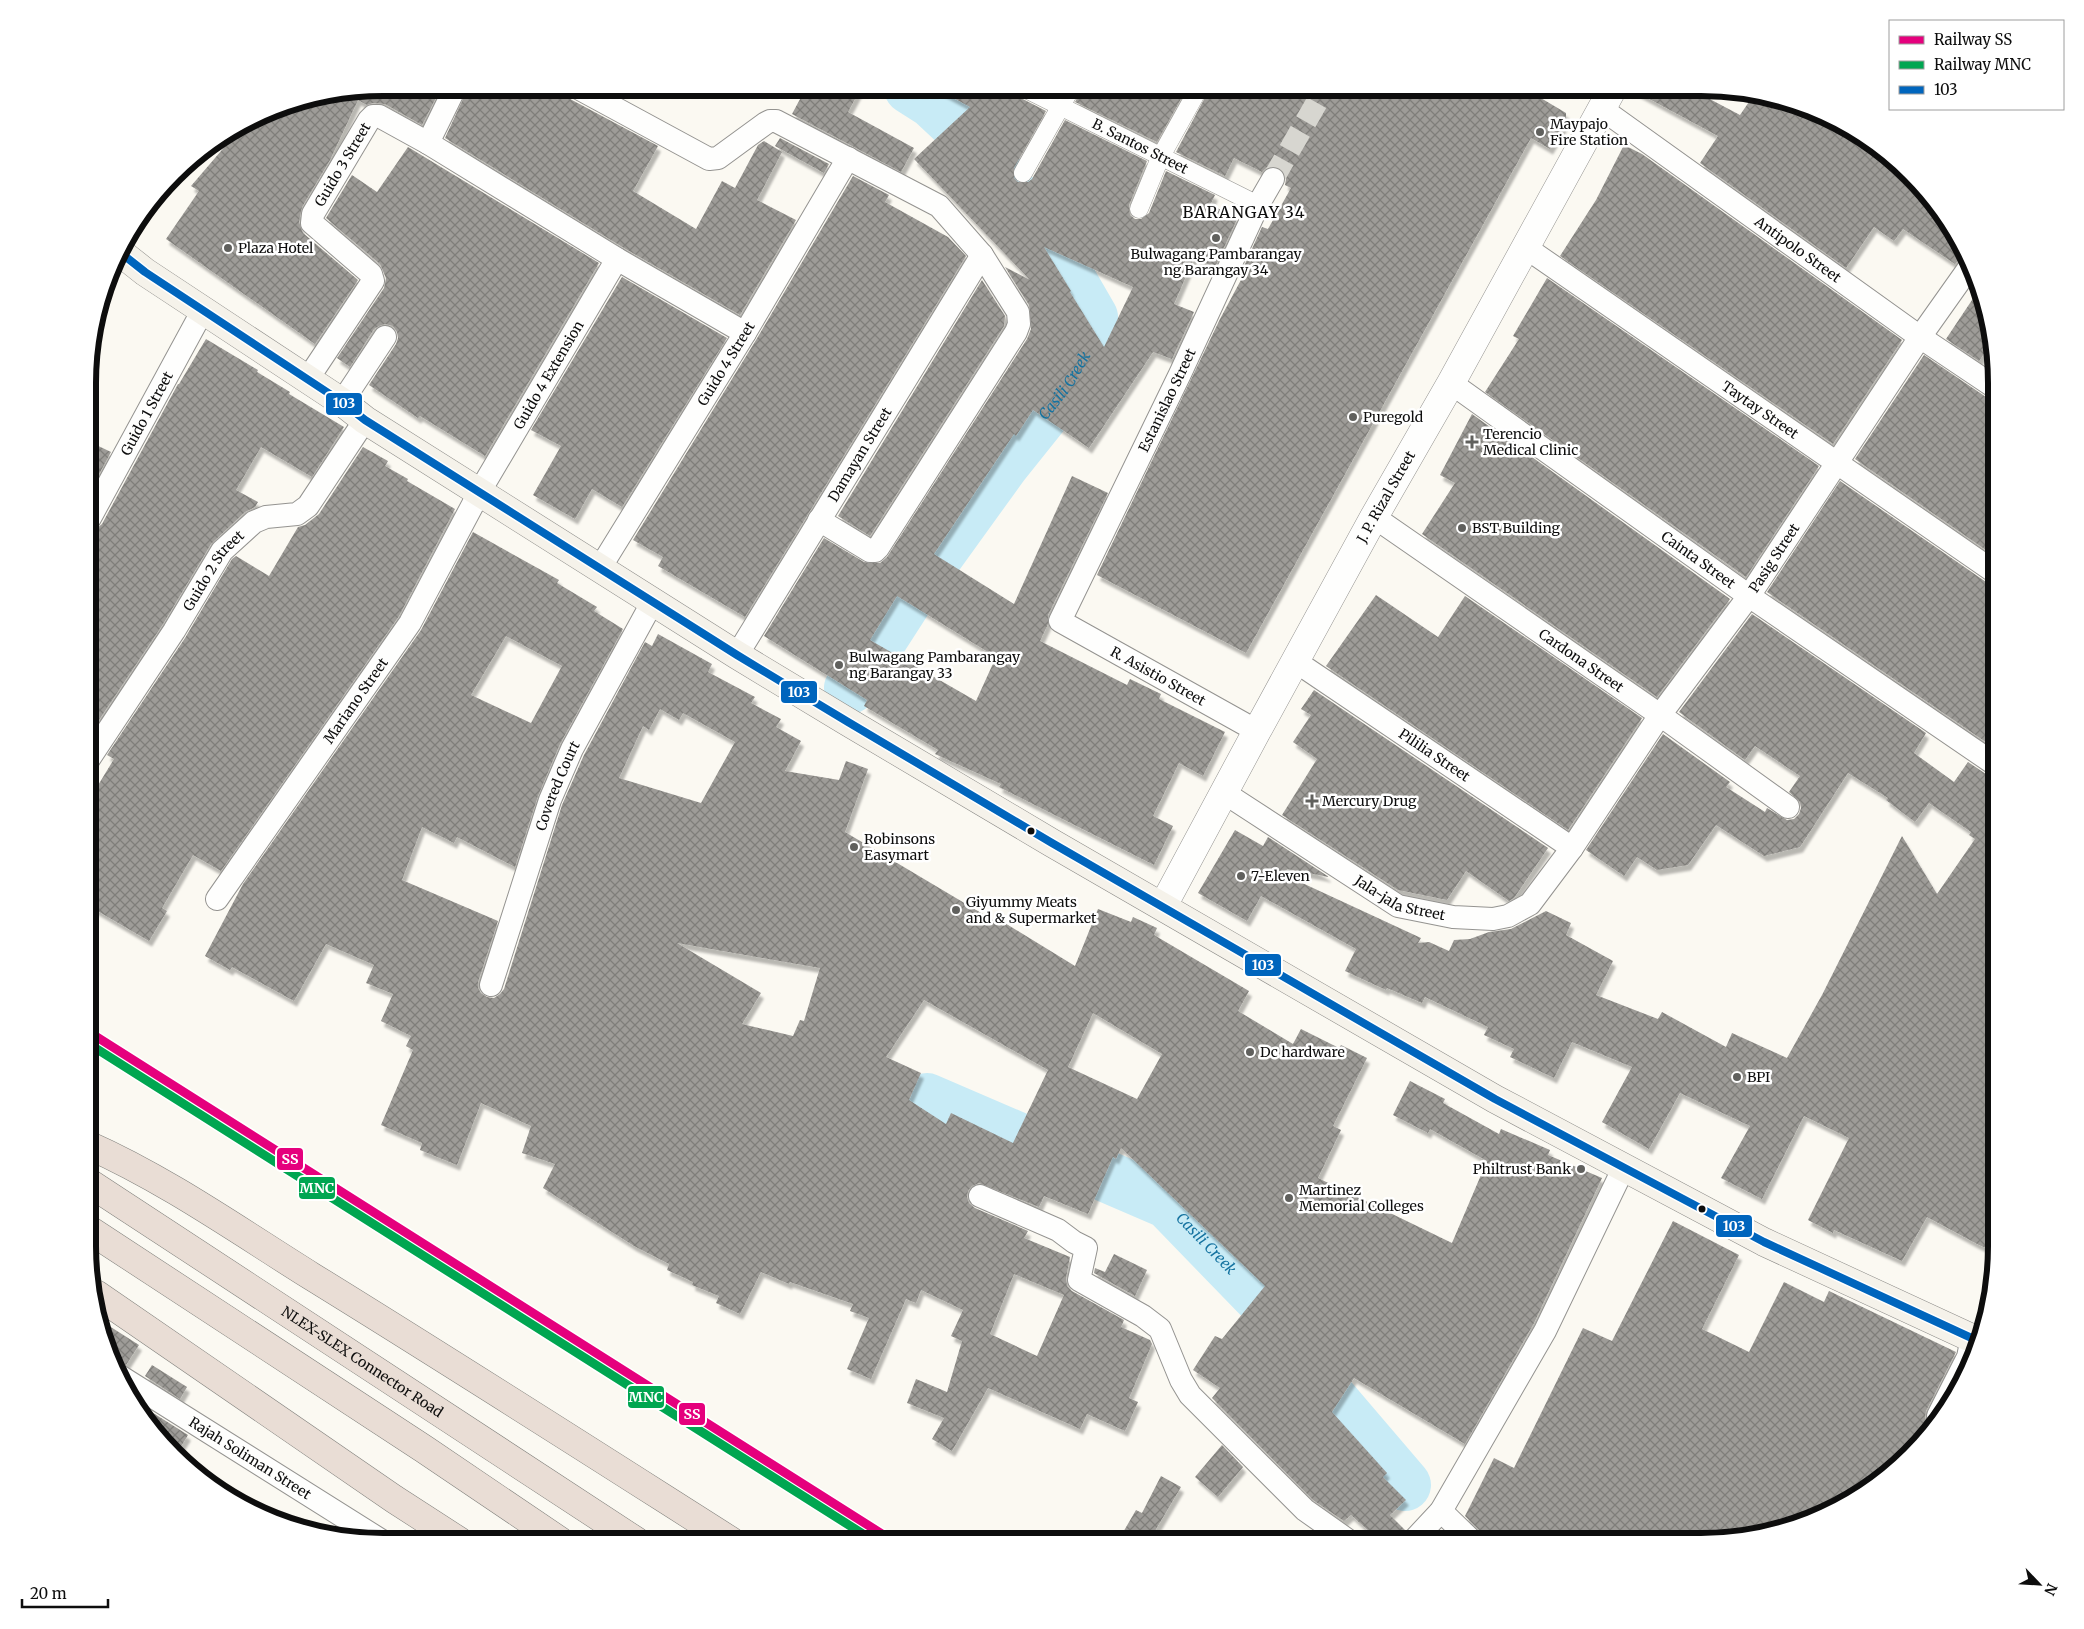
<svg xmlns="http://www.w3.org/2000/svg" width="2084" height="1629" font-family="Merriweather,serif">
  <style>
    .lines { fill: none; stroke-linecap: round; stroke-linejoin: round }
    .river { stroke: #c8ebf6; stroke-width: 52 }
    .building { fill: url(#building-cross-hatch); fill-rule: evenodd; filter: url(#shadow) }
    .minor-tunnel { stroke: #d7d6d0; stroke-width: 22; stroke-dasharray: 22 11; stroke-linecap: butt }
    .pedestrian-casing { stroke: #949390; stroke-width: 19 }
    .minor-casing { stroke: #949390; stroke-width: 24 }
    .tertiary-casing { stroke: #949390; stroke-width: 29 }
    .secondary-casing { stroke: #8b8a87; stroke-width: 29 }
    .motorway-casing { stroke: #81817d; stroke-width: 29 }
    .pedestrian { stroke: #fefefd; stroke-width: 18 }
    .minor { stroke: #fefefd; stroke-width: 22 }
    .tertiary { stroke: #fefefd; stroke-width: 28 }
    .secondary { stroke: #f5f2ea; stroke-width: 28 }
    .motorway { stroke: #e9ddd5; stroke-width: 28 }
    .bus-1-casing { stroke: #fff; stroke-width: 11 }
    .bus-1 { stroke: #0065bd; stroke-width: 8 }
    .rail-1-casing { stroke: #fff; stroke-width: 12 }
    .rail-2-casing { stroke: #fff; stroke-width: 12 }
    .rail-1 { stroke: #e5007d; stroke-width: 9 }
    .rail-2 { stroke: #00a651; stroke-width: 9 }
    .poi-dot { fill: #60605d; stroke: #fff; stroke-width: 2 }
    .bus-dot { fill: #0d0d0d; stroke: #fff; stroke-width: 2 }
    .labels { text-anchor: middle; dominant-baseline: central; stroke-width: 5; stroke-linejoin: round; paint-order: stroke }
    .poi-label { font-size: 14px; fill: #0d0d0d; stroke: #fff; text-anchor: start }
    .street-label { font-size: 14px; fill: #0d0d0d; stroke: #fff }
    .water-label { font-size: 15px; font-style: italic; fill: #1673a0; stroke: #fff }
    .quarter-label { font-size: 16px; letter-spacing: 1px; fill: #0d0d0d; stroke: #fff }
    .rim { fill: none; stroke: #0d0d0d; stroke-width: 6 }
    .line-badge { stroke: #fff; stroke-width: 2 }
    .badge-label { font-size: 14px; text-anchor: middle; font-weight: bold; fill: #fff }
  </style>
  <defs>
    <pattern id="building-cross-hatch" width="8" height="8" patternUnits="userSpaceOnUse" patternTransform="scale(1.25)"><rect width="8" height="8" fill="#9e9c98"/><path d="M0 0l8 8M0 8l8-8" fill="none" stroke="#7f7e7a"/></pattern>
    <filter id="shadow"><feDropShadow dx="3" dy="5.5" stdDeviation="1" flood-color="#0004"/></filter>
  </defs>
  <rect width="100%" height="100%" fill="#fbf9f2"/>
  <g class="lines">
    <!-- river -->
    <g class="river">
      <path id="s1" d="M850 688 915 587 1003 465 1067 385 1092 341V317L1052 248 993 167 963 131 932 102 910 88"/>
      <path id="s2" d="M927 1099 1168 1203 1296 1335 1319 1366 1323 1389 1405 1485"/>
    </g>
  </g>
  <!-- building -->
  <path class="building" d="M384 88H441L422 125 385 104 373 103 367 105 358 100 330 160 302 207 299 222 303 233 358 280 315 344 166 239 199 191 191 186 227 144 222 141 288 103Z
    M468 88H554L572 100 658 146 633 191 696 229 722 181 735 188 758 145 764 141 782 152 757 200 796 220 740 315 624 248 445 138Z
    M806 88H861L848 112 914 148 901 172 792 114Z
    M935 88H1014L1015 93 1019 97 1046 111 1014 168V178L1018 182H1028L1032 179 1065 120 1147 161 1129 205 1130 215 1135 219H1141L1149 213 1166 171 1215 195 1210 205 1238 217 1215 267 1194 258 1174 304 1194 312 1172 359 1153 352 1089 448 1033 410 1016 436 1014 434 934 554 1014 604 1072 476 1108 493 1048 615V624L1040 641 1127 685 1130 679 1161 694 1159 699 1225 732 1203 776 1179 763 1153 816 1173 826 1154 865 999 787 1001 784 935 754 938 750 864 706 867 700 764 636 824 538 864 562 880 563 887 557 1027 339 1031 329 1029 305 1005 267 1030 280 914 159 970 107ZM1044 247 1133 287 1104 347 1070 292 1071 291ZM897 596 996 657 976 701 870 640Z
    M1082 88H1187L1157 142 1075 102Z
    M1210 88H1524L1566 113V122L1550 149 1531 138 1246 653 1097 575 1220 319 1242 278 1239 277 1262 227 1268 229 1291 188 1285 185 1286 179 1285 173 1279 167 1273 166 1267 167 1262 172 1234 158 1225 176 1176 152Z
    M1629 88H1708L1704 96 1740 115 1753 96 1814 110 1896 161 1946 219 1965 253 1955 264 1903 229 1894 241 1874 227 1846 268 1700 163 1718 136Z
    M780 138 829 164 824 173 775 146Z
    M1624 145 1642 154 1902 340 1833 444 1560 256 1596 200Z
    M408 147 599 263 485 456 420 416 418 418 369 385 396 344 398 338 397 332 393 326 385 324 379 326 374 329 350 367 337 358 384 288 386 278 380 264 326 218 352 175 377 192Z
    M853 176 889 195 885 202 948 237 966 256 745 617 658 566 663 557 633 540 756 340Z
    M622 277 727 338 622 507 592 489 575 519 533 495 561 446 531 430Z
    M1547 278 1819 466 1746 577 1485 392 1519 339 1513 336Z
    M982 280 1005 316 1004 326 870 536 838 516Z
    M1978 291 1989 346 1979 361 1946 339Z
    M206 339 258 370 257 372 290 392 289 394 344 427 312 477 261 447 236 490 258 502 255 507 245 512 211 544 163 624 89 735 90 534 102 524 178 384H179Z
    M1924 355 1989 399 1996 401V557L1855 459Z
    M1472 414 1730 599 1657 697 1422 534 1455 483 1440 475Z
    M90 442 111 452 91 489 90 488Z
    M363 447 388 461 385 466 408 479 407 481 455 509 399 616 221 871 193 855 162 908 167 911 149 941 89 906V800L114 759 107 755 185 638 232 559 236 556 269 576 298 527 305 525 319 514Z
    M1840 481 1989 584 1996 586V749L1767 592Z
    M473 532 559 580 557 583 597 607 594 611 623 629 560 744 538 796 515 867 457 837 454 843 422 827 402 880 498 921 478 982V988L481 993 487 997 494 998 500 994 504 989 562 805 584 755 645 642 652 646 658 634 712 664 708 672 755 697 751 703 781 719 776 727 801 741 785 771 839 780 846 761 868 769 845 832 998 923 1000 920 1075 966 1098 909 1131 922 1133 917 1157 928 1154 935 1249 991 1238 1011 1293 1044 1301 1029 1339 1048 1341 1045 1367 1058 1333 1126 1341 1130 1318 1178 1452 1243 1487 1161 1430 1129 1428 1133 1393 1115 1410 1081 1445 1099 1443 1103 1499 1134 1501 1129 1550 1150 1548 1155 1602 1178 1534 1323 1465 1444 1354 1378 1332 1412 1387 1473 1383 1477 1406 1500 1390 1515 1405 1530 1400 1541H1380L1351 1515 1344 1521 1313 1500 1212 1398 1220 1388 1193 1370 1215 1336 1222 1339 1265 1286 1121 1148 1116 1159 1113 1157 1088 1214 1044 1196 1039 1207 979 1183 972 1186 968 1191 967 1197 969 1203 975 1208 1028 1231 1024 1238 1070 1257 1066 1278 1067 1286 1072 1291 1124 1320 1121 1327 1150 1340 1152 1344 1129 1398 1138 1402 1125 1431 1087 1414 1080 1429 988 1388 952 1451 932 1439 944 1418 907 1403 916 1379 947 1392 962 1341 951 1336 963 1310 921 1290 916 1303 906 1299 871 1379 847 1369 869 1318 850 1311 853 1304 790 1282 789 1284 761 1272 740 1314 716 1303 719 1296 692 1285 693 1282 667 1270 669 1264 634 1246 543 1188 555 1164 522 1153 531 1126 481 1103 457 1165 420 1150 422 1143 381 1125 413 1050 406 1046 411 1036 381 1021 393 994 366 983 374 965 326 944 294 1001 232 967 230 970 205 956 243 884 421 630ZM506 636 562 666 531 723 471 695ZM660 709 679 720 683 713 735 742 701 803 619 778 643 726 649 730ZM677 943 820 968 804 1021 800 1020 793 1036 742 1024 761 993ZM924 1000 1048 1070 1013 1143 951 1113 946 1124 909 1100 921 1073 886 1057ZM1093 1013 1162 1054 1137 1099 1068 1067ZM1014 1274 1064 1295 1037 1356 990 1334Z
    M1376 595 1438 637 1465 596 1642 718 1568 830 1326 666Z
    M1752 614 1926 733 1914 753 1954 782 1968 762 1989 776 1996 778V1252L1979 1245 1927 1217 1902 1261 1834 1230 1833 1233 1808 1220 1849 1138 1804 1116 1762 1199 1721 1178 1750 1126 1680 1093 1649 1149 1602 1122 1632 1067 1572 1042 1554 1078 1510 1057 1514 1049 1484 1035 1488 1027 1425 997 1422 1003 1387 988 1386 990 1345 971 1356 949 1261 896 1247 921 1198 893 1235 830 1263 846 1268 837 1329 877 1287 869 1285 875 1421 938 1418 943 1429 942 1449 951 1454 940 1470 939 1489 932 1511 929 1546 911 1571 923 1566 935 1613 961 1596 995 1658 1019 1662 1012 1726 1047 1732 1033 1787 1058 1822 995 1902 836 1937 894 1975 839 1969 835 1971 832 1929 803 1915 822 1886 800 1888 798 1848 773 1800 847 1764 856 1716 825 1688 865 1657 870 1637 857 1624 876 1586 850 1663 734 1730 782 1726 787 1765 812 1767 808 1787 820 1794 819 1799 814 1801 808 1800 802 1789 792 1800 776 1755 746 1745 760 1679 712Z
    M1314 690 1548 848 1514 898 1509 901 1466 871 1447 900 1398 890 1282 815 1317 759 1293 742 1311 715 1301 709Z
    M1673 1221 1739 1255 1702 1329 1749 1352 1784 1282 1824 1302 1829 1291 1956 1352 1926 1411 1925 1417 1927 1423 1931 1427 1923 1441 1865 1491 1836 1507 1824 1502 1814 1519 1700 1542 1485 1541 1481 1532 1465 1516 1494 1458 1514 1468 1583 1328 1612 1341Z
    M1114 1254 1147 1270 1135 1296 1094 1273 1095 1268 1105 1272Z
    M103 1322 139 1345 126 1365 119 1362 114 1363Z
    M152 1365 187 1387 180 1399 145 1376Z
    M139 1404 188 1435 177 1453 176 1452Z
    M1222 1445 1243 1467 1218 1497 1195 1477Z
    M1161 1476 1181 1487 1149 1541H1118L1136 1510 1142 1513Z"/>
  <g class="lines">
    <!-- minor-tunnel -->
    <path class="minor-tunnel" d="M1273 179 1325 88"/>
    <!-- pedestrian casing -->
    <g class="pedestrian-casing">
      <g id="pedestrian">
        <path id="s3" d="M1024 88 1258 205"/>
        <path d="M1023 173 1071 88"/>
        <path d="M1139 209 1160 158 1199 88"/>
      </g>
    </g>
    <!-- minor casing -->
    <g class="minor-casing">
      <g id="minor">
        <path d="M578 88 709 159 718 158 766 123 770 121H776L939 206 982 255 1018 312 1019 324 1016 332 878 548 875 551H870L819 520"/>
        <path id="s4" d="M1602 109 1920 337 1996 388"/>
        <path d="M428 143 617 259 745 333"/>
        <path id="s5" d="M1525 247 1996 573"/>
        <path id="s6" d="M307 380 373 281 371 274 312 223 313 214 369 120 373 116H379L428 143 455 88"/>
        <path id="s7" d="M1451 383 1749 596 1996 765"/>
        <path d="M342 402 385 337"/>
        <path id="s8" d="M1374 517 1660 715 1788 807"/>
        <path id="s9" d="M90 518 203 310"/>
        <path id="s10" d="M600 568 745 333 848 158"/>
        <path id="s11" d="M737 655 982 255"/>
        <path id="s12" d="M1295 661 1572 848"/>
        <path id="s13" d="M1257 731 1060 621 1180 374 1258 205 1273 179"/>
        <path id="s14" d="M89 759 174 631 222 551 254 522 266 517 297 514 308 506 365 420"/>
        <path id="s15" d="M1223 792 1398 906 1453 917 1493 919 1508 916 1530 904 1572 848 1660 715 1749 596 1920 337 1971 265"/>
        <path id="s16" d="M217 899 410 623 480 491 617 259"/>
        <path id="s17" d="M491 985 550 800 572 749 653 601"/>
        <path d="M980 1196 1058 1230 1074 1242 1086 1248 1079 1280 1143 1316 1160 1329 1181 1380 1190 1395 1305 1510 1349 1541"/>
        <path id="s18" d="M118 1375 382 1541"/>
        <path d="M1938 1416 1968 1357 1972 1338"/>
        <path d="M1441 1511 1472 1541"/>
        <path d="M1413 1541 1441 1511 1545 1331 1624 1167"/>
      </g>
    </g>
    <!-- tertiary casing -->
    <g class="tertiary-casing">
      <g id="tertiary">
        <path id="s19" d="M1163 906 1257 731 1374 517 1451 383 1613 88"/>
      </g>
    </g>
    <!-- secondary casing -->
    <g class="secondary-casing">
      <path id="secondary" d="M121 253 145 272 342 402 365 420 737 655 848 722 1052 843 1495 1099 1764 1242 1978 1341"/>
    </g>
    <!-- motorway casing -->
    <g class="motorway-casing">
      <g id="motorway">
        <path d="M88 1145C165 1179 239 1231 311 1276 452 1363 591 1452 731 1541"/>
        <path id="s20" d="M88 1182 636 1541"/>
        <path d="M88 1229 424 1449 560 1541"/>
        <path d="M96 1294 394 1499 459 1541"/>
      </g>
    </g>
    <!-- pedestrian -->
    <use href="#pedestrian" class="pedestrian"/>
    <!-- minor -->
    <use href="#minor" class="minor"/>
    <!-- tertiary -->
    <use href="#tertiary" class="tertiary"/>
    <!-- secondary -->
    <use href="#secondary" class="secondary"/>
    <!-- motorway -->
    <use href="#motorway" class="motorway"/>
    <!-- bus-1 casing -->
    <g class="bus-1-casing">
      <path id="bus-1" d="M121 253 145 272 342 402 365 420 737 655 848 722 1052 843 1495 1099 1764 1242 1978 1341"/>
    </g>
    <!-- bus-1 -->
    <use href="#bus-1" class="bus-1"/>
    <!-- rail-1 casing -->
    <g class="rail-1-casing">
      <path id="rail-1" d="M89 1032 893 1541"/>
    </g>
    <!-- rail-2 casing -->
    <g class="rail-2-casing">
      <path id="rail-2" d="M89 1044 874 1541"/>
    </g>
    <!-- rail-1 -->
    <use href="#rail-1" class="rail-1"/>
    <!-- rail-2 -->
    <use href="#rail-2" class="rail-2"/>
  </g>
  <!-- markers -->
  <g class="poi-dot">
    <circle cx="1540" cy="132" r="5"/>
    <circle cx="1216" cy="238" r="5"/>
    <circle cx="228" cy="248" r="5"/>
    <circle cx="1353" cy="417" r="5"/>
    <path d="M1469.5 434.5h5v5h5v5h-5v5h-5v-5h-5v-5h5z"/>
    <circle cx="1462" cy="528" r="5"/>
    <circle cx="839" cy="665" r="5"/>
    <path d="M1309.5 793.5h5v5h5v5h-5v5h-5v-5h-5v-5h5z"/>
    <circle cx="854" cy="847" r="5"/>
    <circle cx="1241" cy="876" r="5"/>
    <circle cx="956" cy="910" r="5"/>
    <circle cx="1250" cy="1052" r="5"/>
    <circle cx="1737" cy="1077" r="5"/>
    <circle cx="1581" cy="1169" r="5"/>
    <circle cx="1289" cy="1198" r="5"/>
  </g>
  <g class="bus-dot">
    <circle cx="1031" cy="831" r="4.5"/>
    <circle cx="1702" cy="1209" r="4.5"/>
  </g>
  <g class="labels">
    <!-- poi labels -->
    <g class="poi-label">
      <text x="1550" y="124">Maypajo<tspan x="1550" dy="16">Fire Station</tspan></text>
      <text x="238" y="248">Plaza Hotel</text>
      <text x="1216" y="254" text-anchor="middle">Bulwagang Pambarangay<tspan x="1216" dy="16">ng Barangay 34</tspan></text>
      <text x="1363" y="417">Puregold</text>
      <text x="1483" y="434">Terencio<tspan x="1483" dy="16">Medical Clinic</tspan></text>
      <text x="1472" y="528">BST Building</text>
      <text x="849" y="657">Bulwagang Pambarangay<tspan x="849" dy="16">ng Barangay 33</tspan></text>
      <text x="1322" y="801">Mercury Drug</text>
      <text x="864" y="839">Robinsons<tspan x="864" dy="16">Easymart</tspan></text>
      <text x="1251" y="876">7-Eleven</text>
      <text x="966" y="902">Giyummy Meats<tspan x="966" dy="16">and &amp; Supermarket</tspan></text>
      <text x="1260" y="1052">Dc hardware</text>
      <text x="1747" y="1077">BPI</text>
      <text x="1571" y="1169" text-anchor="end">Philtrust Bank</text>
      <text x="1299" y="1190">Martinez<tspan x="1299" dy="16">Memorial Colleges</tspan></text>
    </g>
    <!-- street labels -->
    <g class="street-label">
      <text stroke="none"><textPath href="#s3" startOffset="130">B. Santos Street</textPath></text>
      <text stroke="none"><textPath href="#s6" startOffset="271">Guido 3 Street</textPath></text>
      <text stroke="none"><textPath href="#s4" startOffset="241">Antipolo Street</textPath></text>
      <text stroke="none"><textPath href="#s10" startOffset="240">Guido 4 Street</textPath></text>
      <text stroke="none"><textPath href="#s16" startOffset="621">Guido 4 Extension</textPath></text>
      <text stroke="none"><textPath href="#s13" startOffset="471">Estanislao Street</textPath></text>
      <text stroke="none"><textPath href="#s5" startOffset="286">Taytay Street</textPath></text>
      <text stroke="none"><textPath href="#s9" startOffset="119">Guido 1 Street</textPath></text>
      <text stroke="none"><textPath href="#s11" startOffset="235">Damayan Street</textPath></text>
      <text stroke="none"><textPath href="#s19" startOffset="466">J. P. Rizal Street</textPath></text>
      <text stroke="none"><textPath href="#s15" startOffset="769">Pasig Street</textPath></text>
      <text stroke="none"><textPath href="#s7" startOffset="304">Cainta Street</textPath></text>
      <text stroke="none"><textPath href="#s14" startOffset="226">Guido 2 Street</textPath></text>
      <text stroke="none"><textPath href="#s8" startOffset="252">Cardona Street</textPath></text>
      <text transform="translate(1158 676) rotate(29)">R. Asistio Street</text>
      <text stroke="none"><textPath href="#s16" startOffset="242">Mariano Street</textPath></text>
      <text stroke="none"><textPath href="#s12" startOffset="168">Pililia Street</textPath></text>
      <text stroke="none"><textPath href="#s17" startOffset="210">Covered Court</textPath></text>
      <text stroke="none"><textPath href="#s15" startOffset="208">Jala-jala Street</textPath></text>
      <text stroke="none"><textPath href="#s20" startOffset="328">NLEX-SLEX Connector Road</textPath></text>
      <text stroke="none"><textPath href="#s18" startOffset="156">Rajah Soliman Street</textPath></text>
    </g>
    <!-- water labels -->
    <g class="water-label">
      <text stroke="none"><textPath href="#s1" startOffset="371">Casili Creek</textPath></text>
      <text stroke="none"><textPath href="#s2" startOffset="318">Casili Creek</textPath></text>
    </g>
    <!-- quarter labels -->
    <g class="quarter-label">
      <text x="1244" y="212">BARANGAY 34</text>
    </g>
  </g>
  <!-- crop -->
  <path d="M0 0H2084V1629H0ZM383 96H1701A287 287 0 0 1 1988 383V1246A287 287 0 0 1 1701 1533H383A287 287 0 0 1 96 1246V383A287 287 0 0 1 383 96Z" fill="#fff" fill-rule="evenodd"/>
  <path class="rim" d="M383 96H1701A287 287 0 0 1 1988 383V1246A287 287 0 0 1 1701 1533H383A287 287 0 0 1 96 1246V383A287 287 0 0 1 383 96Z"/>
  <g class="line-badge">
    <rect x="325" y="392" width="38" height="24" rx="5" fill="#0065bd"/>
    <rect x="780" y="680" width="38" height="24" rx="5" fill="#0065bd"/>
    <rect x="1244" y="953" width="38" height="24" rx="5" fill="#0065bd"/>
    <rect x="276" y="1147" width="28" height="24" rx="5" fill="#e5007d"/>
    <rect x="298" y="1176" width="38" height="24" rx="5" fill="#00a651"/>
    <rect x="1715" y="1214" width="38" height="24" rx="5" fill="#0065bd"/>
    <rect x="627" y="1385" width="38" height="24" rx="5" fill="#00a651"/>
    <rect x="678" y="1402" width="28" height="24" rx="5" fill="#e5007d"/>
  </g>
  <g class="badge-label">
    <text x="344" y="408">103</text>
    <text x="799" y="697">103</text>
    <text x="1263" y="970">103</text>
    <text x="290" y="1164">SS</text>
    <text x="317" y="1193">MNC</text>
    <text x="1734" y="1231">103</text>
    <text x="646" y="1402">MNC</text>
    <text x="692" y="1419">SS</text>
  </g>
  <!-- legend -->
  <rect x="1889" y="20" width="175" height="90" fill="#ffffff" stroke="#9e9e9e"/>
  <rect x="1899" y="36" width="25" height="8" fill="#e5007d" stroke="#9e9e9e"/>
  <text x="1934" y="45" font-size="15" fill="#0d0d0d">Railway SS</text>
  <rect x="1899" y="61" width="25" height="8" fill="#00a651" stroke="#9e9e9e"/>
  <text x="1934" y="70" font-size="15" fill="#0d0d0d">Railway MNC</text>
  <rect x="1899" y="86" width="25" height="8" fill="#0065bd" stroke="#9e9e9e"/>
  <text x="1934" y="95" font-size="15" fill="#0d0d0d">103</text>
  <!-- north arrow -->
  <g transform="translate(2039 1584) rotate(115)" stroke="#ffffff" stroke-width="4" paint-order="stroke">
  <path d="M0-4L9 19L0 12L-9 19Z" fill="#0d0d0d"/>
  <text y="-8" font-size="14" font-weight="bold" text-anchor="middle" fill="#0d0d0d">N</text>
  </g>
  <!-- scale -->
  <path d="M22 1599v8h86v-8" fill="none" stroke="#0d0d0d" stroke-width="2.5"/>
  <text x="30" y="1599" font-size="15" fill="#0d0d0d" stroke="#ffffff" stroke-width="4" paint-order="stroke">20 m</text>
</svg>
